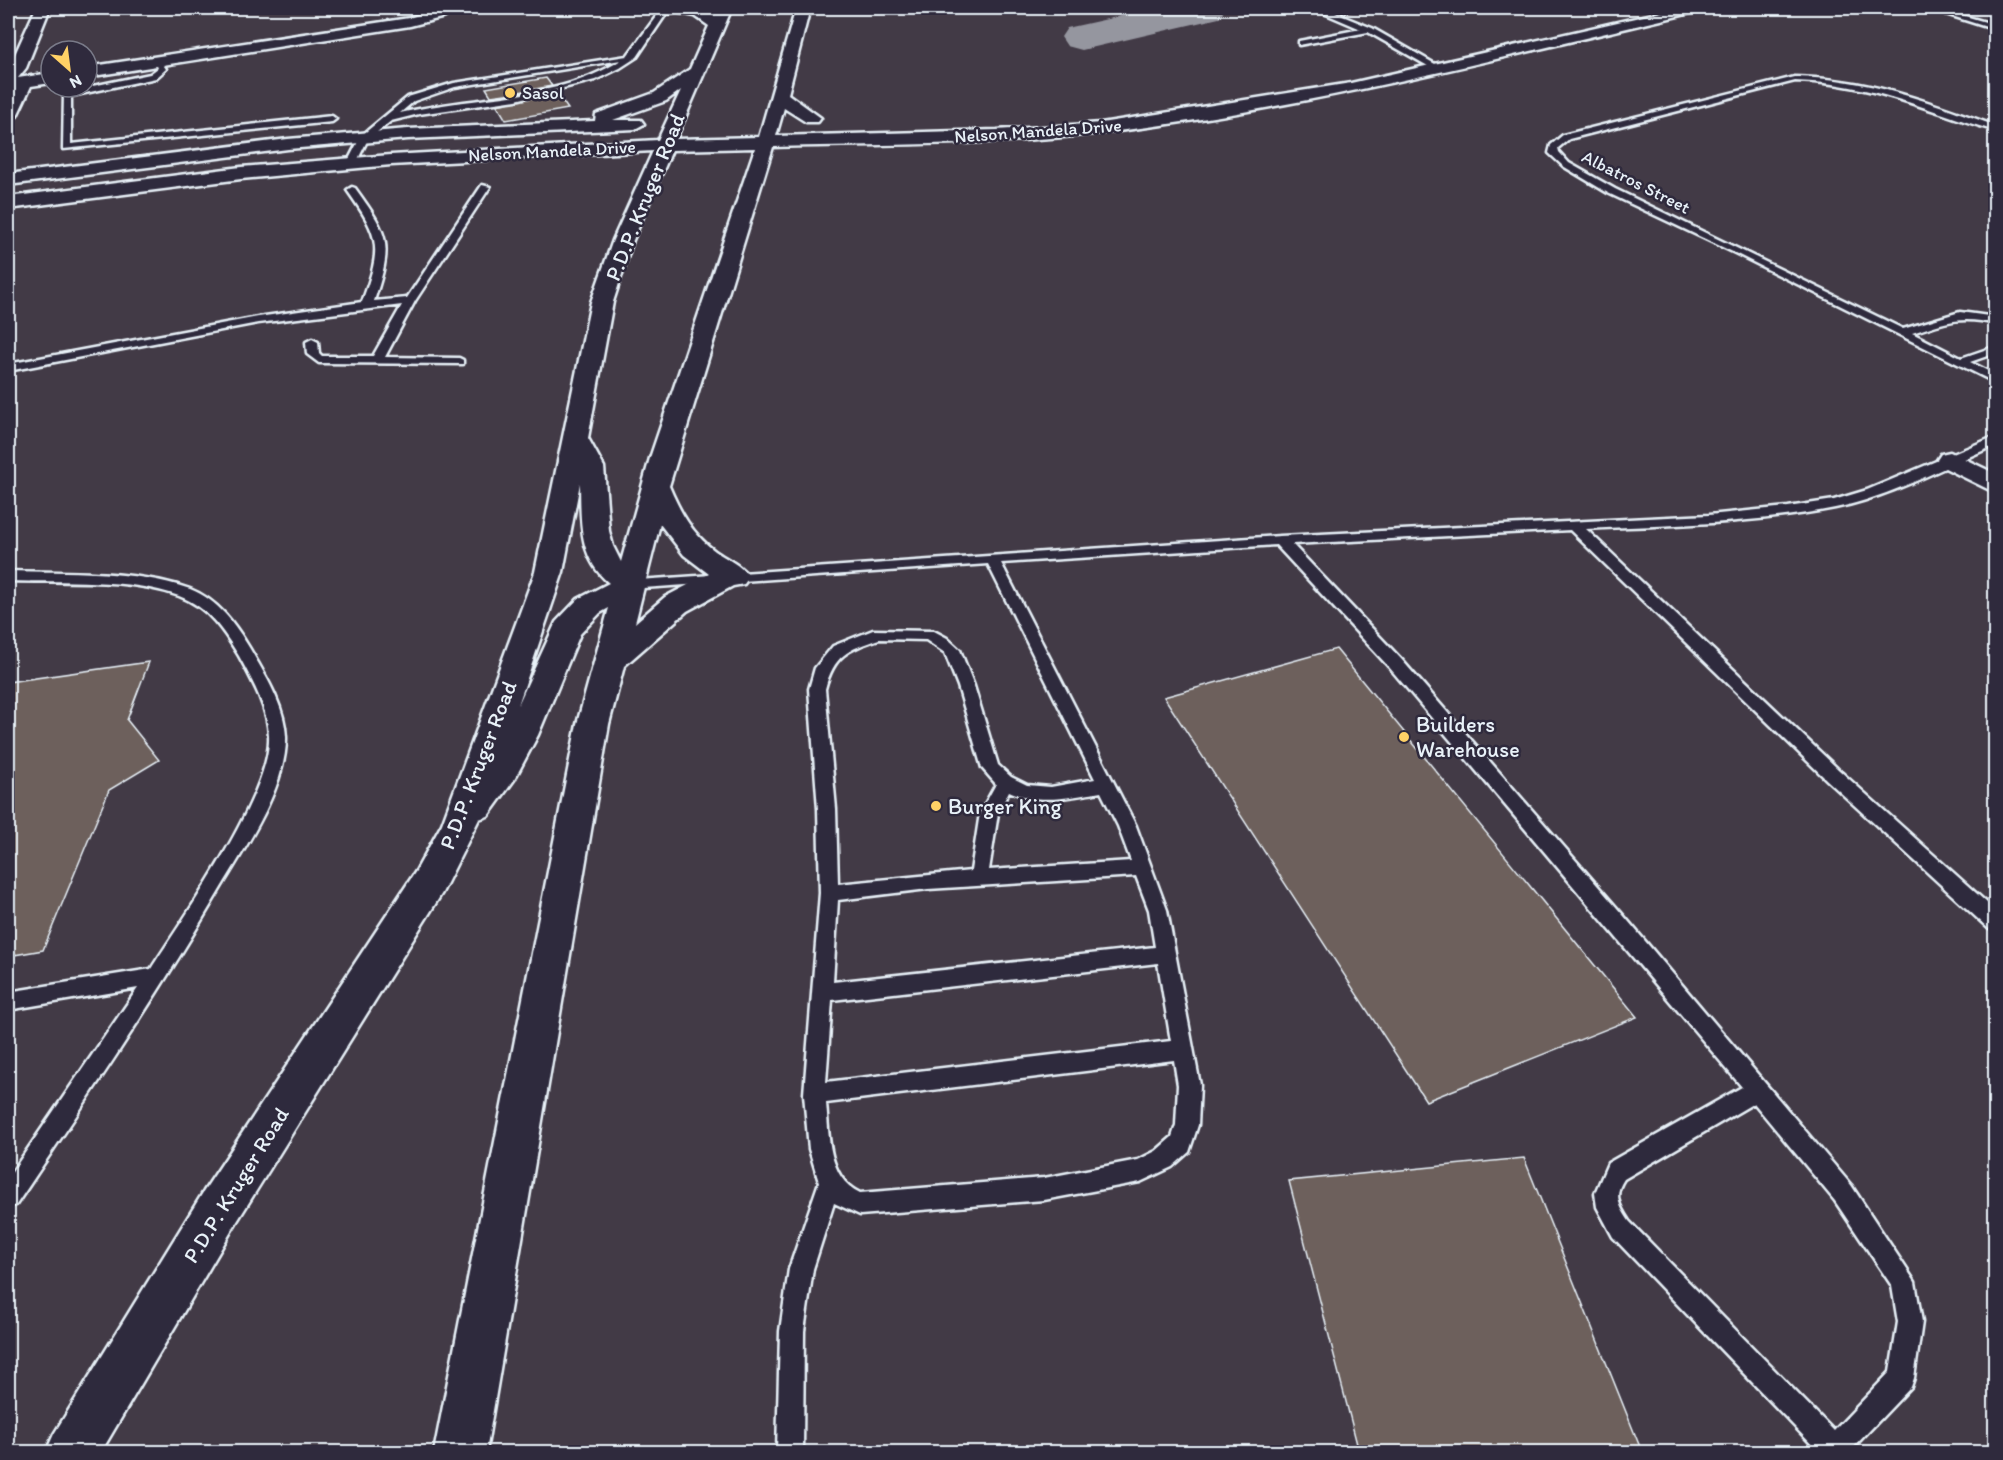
<svg xmlns="http://www.w3.org/2000/svg" width="2003" height="1460" font-family="Itim,sans-serif">
  <style>
    .lines { fill: none; stroke-linecap: round; stroke-linejoin: round }
    .taxiway { fill: #95969f; fill-rule: evenodd }
    .building { fill: #6d605b; stroke: #e8f1f8; stroke-width: 1.5 }
    .lane-casing { stroke: #e8f1f8; stroke-width: 5 }
    .street-casing { stroke: #e8f1f8; stroke-width: 5 }
    .secondary-casing { stroke: #e8f1f8; stroke-width: 5 }
    .lane { fill: #2f2a3d; fill-rule: evenodd }
    .street { fill: #2f2a3d; fill-rule: evenodd }
    .secondary { fill: #2f2a3d; fill-rule: evenodd }
    .poi-dot { fill: #ffd166; stroke: #2f2a3d; stroke-width: 2 }
    .labels { text-anchor: middle; dominant-baseline: central; stroke-width: 5; stroke-linejoin: round; paint-order: stroke }
    .far-poi-label { font-size: 18px; fill: #e8f1f8; stroke: #2f2a3d; text-anchor: start }
    .far-street-label { font-size: 18px; fill: #e8f1f8; stroke: #2f2a3d }
    .street-label { font-size: 22px; fill: #e8f1f8; stroke: #2f2a3d }
    .poi-label { font-size: 22px; fill: #e8f1f8; stroke: #2f2a3d; text-anchor: start }
  </style>
  <rect width="100%" height="100%" fill="#423a46"/>
  <filter id="ink" filterUnits="userSpaceOnUse"><feTurbulence type="fractalNoise" baseFrequency=".0167" numOctaves="2"/><feDisplacementMap in="SourceGraphic" scale="12" xChannelSelector="R" yChannelSelector="G"/><feConvolveMatrix kernelMatrix="1 2 1 2 8 2 1 2 1" color-interpolation-filters="sRGB"/></filter>
  <g filter="url(#ink)">
    <g class="lines">
      <!-- taxiway -->
      <path class="taxiway" d="M1157 8 1225 9 1219 18 1082 50 1067 46 1061 37 1067 28Z"/>
    </g>
    <!-- building -->
    <path class="building" d="M546 78 552 86 513 93 491 96 486 88Z
      M556 92 568 109 506 120 497 105Z
      M1336 649 1637 1017 1426 1101 1164 697Z
      M149 662 127 720 159 760 109 790 43 950 8 956V682Z
      M1524 1158 1642 1452H1359L1289 1181Z"/>
    <g class="lines">
      <!-- lane casing -->
      <g class="lane-casing">
        <path id="lane" d="M688 8H709L666 14 637 57 620 68 595 80 516 100 419 114 391 121 368 139 355 165 347 163 361 136 408 97 454 83 627 56 661 10ZM621 60C556 102 472 95 400 113L414 101 455 87Z
          M1312 8 1327 10 1360 8 1335 13 1372 28 1442 68 1435 70 1368 32 1299 45V41L1361 29Z
          M1927 8H1937L1996 25V30Z
          M159 59 166 69 156 78 71 96V144L332 116 336 119 332 122 63 149 64 92 150 74 158 68 155 61Z
          M1795 77C1866 78 1930 102 1996 126V131C1924 110 1873 83 1795 81L1569 139 1558 148 1559 152 1569 163 1615 189 1903 329 1960 312 1996 317V324C1961 315 1945 322 1912 333L1961 358 1996 346V353L1970 362 1996 375V383L1735 253 1608 193 1563 166 1549 153 1551 145 1563 135Z
          M482 185 490 187 415 301 385 357 459 358 463 360V364L319 363 307 354 306 342 312 339 318 342 319 353 322 356H373L402 305 258 323 8 371V364L258 317 362 302C382 247 381 238 347 190L352 187 355 188C390 236 393 244 374 301L407 298Z
          M1996 436V445C1944 467 1890 497 1835 508 1753 524 1668 525 1586 529L1839 770 1996 911V931L1989 929 1827 780 1570 530 1292 544 1401 659 1623 915 1851 1185 1915 1282 1922 1322 1914 1378 1911 1387 1849 1452H1819L1613 1237 1597 1207 1595 1193 1608 1163 1742 1087 1389 667 1276 545 1001 563 1136 826 1167 910 1200 1085 1198 1125 1189 1152 1172 1167 1140 1182 1044 1200 860 1215 834 1203 813 1269 804 1331 803 1452H777L780 1331 789 1269 819 1182 809 1149 804 1094 820 893 818 809 809 689 815 668 833 646 873 630 934 631 947 638 960 650 974 686 998 765 1011 777 1027 785 1051 787 1095 779 988 564 629 589 624 587 622 584 624 581 1280 536 1709 515 1788 507 1834 500 1867 490ZM879 639 926 640 945 653 958 686 982 768 996 784 980 813 971 871 838 884 836 809 825 689C834 655 847 650 879 639ZM1009 791C1040 805 1069 797 1101 792L1118 826 1131 861 989 870 998 813ZM1136 876 1149 910 1155 947 833 982 838 900 928 889ZM1158 963 1171 1041 826 1082 832 1000ZM1174 1060 1178 1085 1176 1125 1172 1137 1156 1151 1138 1160 1044 1178 860 1193C827 1178 829 1134 826 1103ZM1754 1103 1835 1201 1892 1286 1898 1322 1890 1372 1834 1431 1629 1221C1619 1206 1613 1195 1624 1179Z
          M8 571C68 573 132 569 190 589 218 600 235 624 250 649 265 675 285 706 286 737 287 787 244 849 219 891 156 998 86 1101 16 1205L8 1208V1178L138 988 8 1010V992L151 969C183 919 272 793 269 736 268 708 252 680 239 656 224 631 208 607 179 596 127 577 63 583 8 581Z"/>
      </g>
      <!-- street casing -->
      <g class="street-casing">
        <path id="street" d="M36 8H50L26 68 18 78 51 73V83L31 86 17 116 8 121V100L14 88 8 89V70Z
          M441 8H458L445 17 410 26 87 77V67L409 18Z
          M1950 452 1996 474V493L1941 466 1937 460 1941 454Z"/>
      </g>
      <!-- secondary casing -->
      <g class="secondary-casing">
        <path id="secondary" d="M674 8 700 9 714 16 718 8H732L676 139 759 137 796 8H810L788 94 821 118 818 122H806L784 108 776 136 997 130 1101 123 1351 83 1679 8H1702L1695 12C1499 58 1302 109 1102 133 993 146 882 144 773 147L669 486C680 512 692 534 715 551 726 559 741 565 749 577L744 584 733 586 687 611 624 666 609 724 486 1452H434L577 724 609 608 600 613 580 634 538 735 514 780 488 816 479 819 442 893 236 1223 101 1452H46L54 1434 204 1191 416 871 442 824 535 572 591 302 613 240 653 151 391 165 241 179 8 209V197L241 167 391 155 658 140 681 90 666 101 613 120H641L644 124 635 129 408 139 288 149 8 185V174L288 139 408 129 595 121 596 114 654 93 690 69 709 26 695 16 675 12ZM755 148 650 458 621 562 613 546 609 531 604 467 588 438 613 302 633 240 672 150ZM580 483C581 520 578 557 609 583L578 599 556 622 518 705 563 572ZM660 524 684 555 709 574 665 597 635 623Z"/>
      </g>
      <!-- lane -->
      <use href="#lane" class="lane"/>
      <!-- street -->
      <use href="#street" class="street"/>
      <!-- secondary -->
      <use href="#secondary" class="secondary"/>
    </g>
  </g>
  <!-- markers -->
  <g class="poi-dot">
    <circle cx="510" cy="93" r="6"/>
    <circle cx="1404" cy="737" r="6"/>
    <circle cx="936" cy="806" r="6"/>
  </g>
  <g class="labels">
    <!-- far-poi labels -->
    <g class="far-poi-label">
      <text x="522" y="93">Sasol</text>
    </g>
    <!-- far-street labels -->
    <g class="far-street-label">
      <text transform="translate(1038 131) rotate(-4)">Nelson Mandela Drive</text>
      <text transform="translate(552 151) rotate(-3)">Nelson Mandela Drive</text>
      <text transform="translate(1636 182) rotate(27)">Albatros Street</text>
    </g>
    <!-- street labels -->
    <g class="street-label">
      <text transform="translate(645 197) rotate(-68)">P.D.P. Kruger Road</text>
      <text transform="translate(478 765) rotate(-69)">P.D.P. Kruger Road</text>
      <text transform="translate(236 1185) rotate(-58)">P.D.P. Kruger Road</text>
    </g>
    <!-- poi labels -->
    <g class="poi-label">
      <text x="1416" y="724">Builders<tspan x="1416" dy="25">Warehouse</tspan></text>
      <text x="948" y="806">Burger King</text>
    </g>
  </g>
  <!-- margin -->
  <rect width="2003" height="1460" fill="none" stroke="#2f2a3d" stroke-width="30"/>
  <rect x="15" y="15" width="1973" height="1430" fill="none" stroke="#e8f1f8" stroke-width="2" filter="url(#ink)"/>
  <!-- north arrow -->
  <g transform="translate(69 69) rotate(152)"><circle r="28" fill="#2f2a3d" stroke="#797a88" stroke-width="1.5"/>
  <path d="M0-4.5L10 22L0 15L-10 22Z" fill="#ffd166"/>
  <text y="-9" font-size="16" font-weight="bold" text-anchor="middle" fill="#e8f1f8">N</text>
  </g>
</svg>
